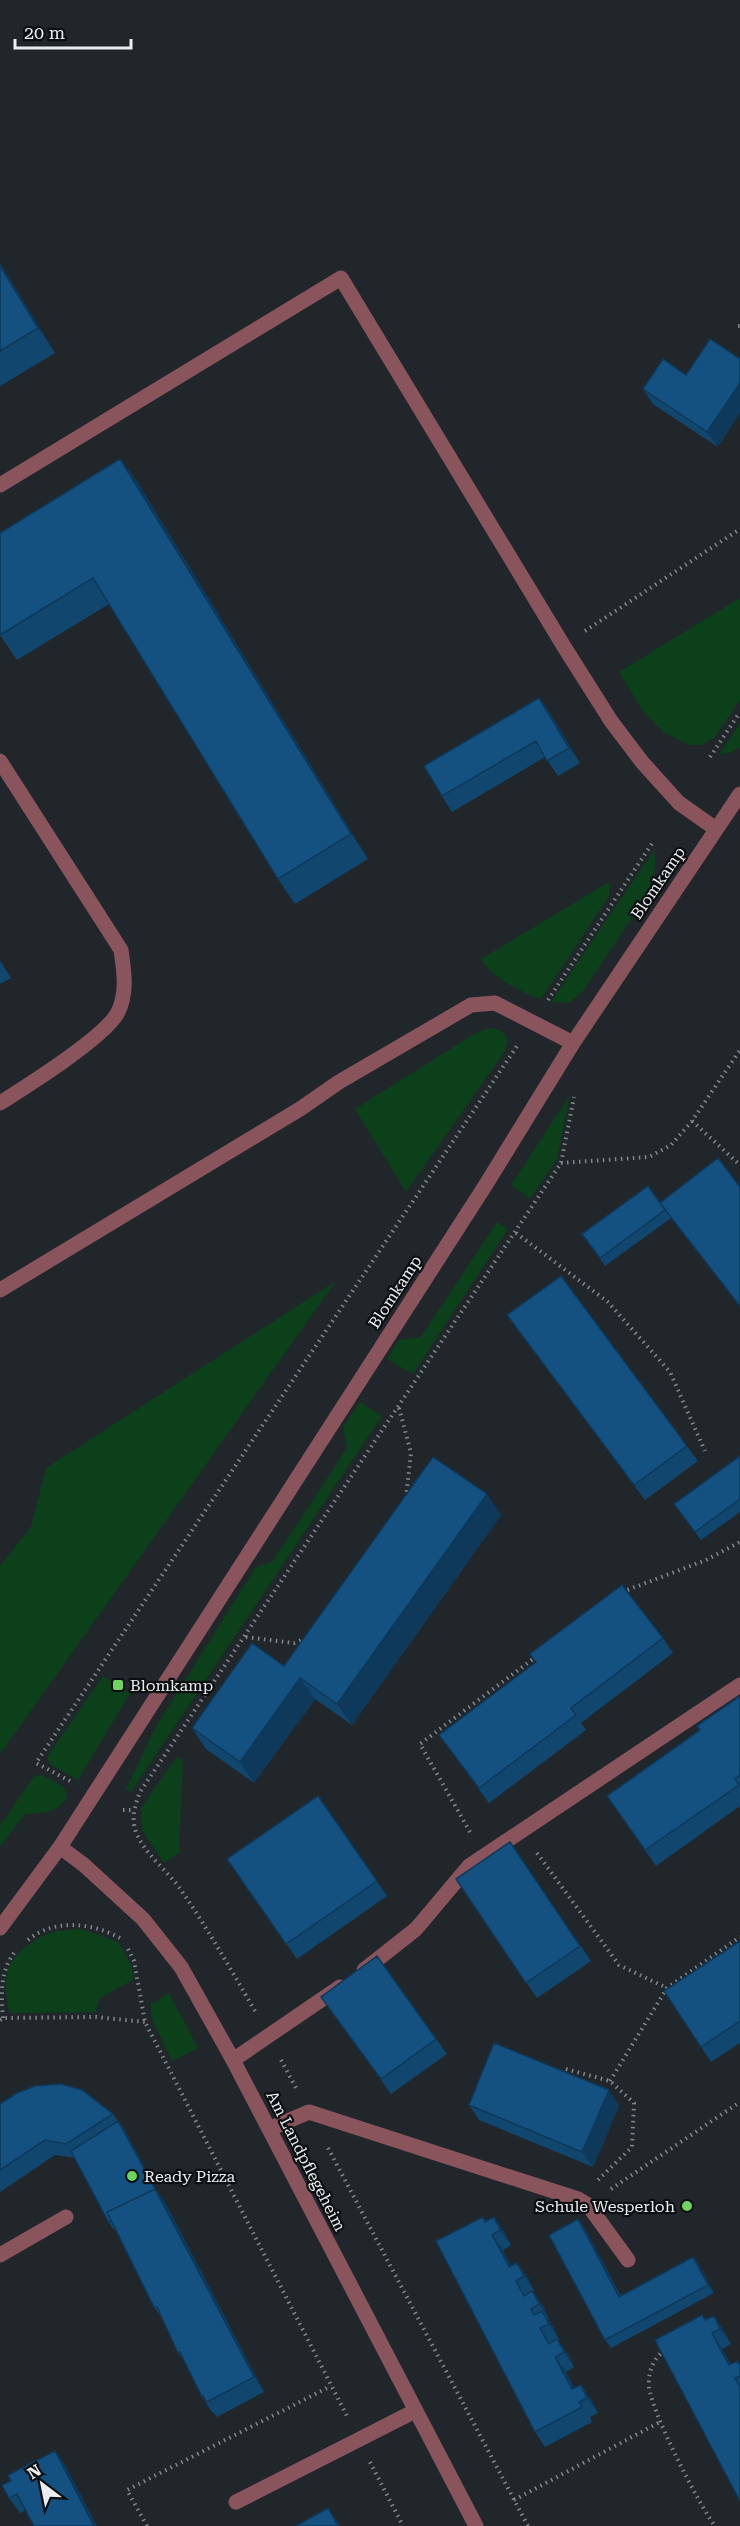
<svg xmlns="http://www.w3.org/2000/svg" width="740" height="2526" font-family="'Roboto Serif',serif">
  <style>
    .green { fill: #0b401b }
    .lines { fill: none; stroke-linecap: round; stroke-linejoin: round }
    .path { stroke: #83888c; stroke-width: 4; stroke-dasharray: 1.5 4.5; stroke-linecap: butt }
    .minor { stroke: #89545c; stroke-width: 15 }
    .wall { fill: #11466f }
    .shaded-wall { fill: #0e395a }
    .building { fill: #145181; stroke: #0e395a; stroke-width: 1.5 }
    .poi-dot { fill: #6fd35f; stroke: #0c0f11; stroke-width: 2 }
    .labels { text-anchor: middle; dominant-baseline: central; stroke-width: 4.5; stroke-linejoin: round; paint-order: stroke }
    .street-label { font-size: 16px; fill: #eaeef1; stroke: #0c0f11 }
    .poi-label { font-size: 16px; fill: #eaeef1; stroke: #0c0f11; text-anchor: start }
  </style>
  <rect width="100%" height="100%" fill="#21262b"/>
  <!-- green -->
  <path class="green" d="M740 598V700L714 738 702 745H690L663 732 643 711 619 672Z
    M740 723V747L732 752 719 755Z
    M654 850C657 867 654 878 648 894L581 994 568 1003 551 1002Z
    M609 882V896L541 999C519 992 494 979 481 959Z
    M492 1028 503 1032 508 1040 505 1051 406 1192 355 1109 479 1031Z
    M570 1095 557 1159 530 1199 511 1185Z
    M497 1222 508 1229 413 1374 387 1359 399 1340 421 1337Z
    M336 1281 45 1691 0 1754V1566L31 1527 46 1468Z
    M360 1402 382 1416 131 1792 126 1789 155 1728 256 1567 272 1562 347 1448 343 1427Z
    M103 1676 130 1693 78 1780 50 1764 47 1757Z
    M177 1756 183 1762 179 1853 164 1863 142 1830 141 1808Z
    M42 1775 64 1787 67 1797C58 1814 41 1813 25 1814L0 1847V1826L34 1776Z
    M81 1929 118 1942 130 1962 134 1979 99 1999 96 2012 9 2013C8 2002 5 1991 6 1980 6 1958 33 1938 53 1932 61 1930 72 1930 81 1929Z
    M169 1993 198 2048 172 2061 153 2022 150 2005Z"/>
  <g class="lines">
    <!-- path -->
    <path class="path" d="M738 326H740
      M585 631 740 529
      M710 757 740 712
      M548 1000 653 842
      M692 1121 740 1165
      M561 1163 649 1157 671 1145 692 1121 740 1050
      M516 1233 608 1302 670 1372 705 1451
      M399 1408 411 1453 406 1497
      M622 1592 706 1560 740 1542
      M246 1637 294 1643 307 1638
      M70 1781 36 1763 517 1046
      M123 1810H134
      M470 1832 420 1744 537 1656
      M537 1853 619 1965 667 1988
      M28 1940C54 1918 93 1923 120 1938
      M128 1949 134 1961 145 2022 347 2416
      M255 2011C231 1970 208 1929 181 1890 167 1870 145 1855 136 1832 131 1818 135 1805 140 1792L561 1163 574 1097
      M3 2018C1 1993 0 1973 14 1953
      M0 2020 3 2018 96 2017 145 2022
      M281 2060 296 2088
      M566 2069 610 2081 634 2103 632 2147 598 2180
      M610 2081 667 1988 740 1937
      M328 2148 528 2526
      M611 2189 740 2102
      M665 2350C653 2359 648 2371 649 2387 652 2413 698 2503 715 2526
      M370 2462 403 2526
      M514 2500 660 2422
      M147 2526 127 2490 331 2386"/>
    <!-- minor -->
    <path class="minor" d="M0 485 341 278 563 645 611 721 642 762 679 803 716 829
      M0 761 121 950C124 971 128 994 117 1014 102 1039 27 1086 0 1103
      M0 1290 300 1109 339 1082 471 1005 495 1003 573 1043
      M60 1847 84 1865 143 1919 181 1967 233 2060 476 2526
      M0 1928 60 1847 485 1186 573 1043 740 794
      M364 1970 416 1929 469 1866 740 1685
      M233 2060 340 1987
      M269 2129 309 2112 578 2199 588 2205 628 2260
      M0 2255 66 2217
      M236 2502 415 2411"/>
  </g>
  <!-- wall -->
  <path class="wall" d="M0 263 55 353 0 386Z
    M663 359 718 447 653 404 643 389Z
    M120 459 138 483 368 859 295 904 278 879 109 604 17 660 0 635Z
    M550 713 580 763 558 776 545 757 452 812 442 796Z
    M0 960 11 978 0 984Z
    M740 1187V1307L671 1218 605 1266 582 1234Z
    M507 1315 687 1446 698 1461 645 1500Z
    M740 1456V1512L701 1540 674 1504Z
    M487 1494 501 1515 352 1725 315 1699 254 1783 206 1749 192 1728 284 1666Z
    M663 1638 673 1653 581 1723 586 1730 489 1803 439 1735Z
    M740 1696V1806L656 1866 607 1796 700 1730Z
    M318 1796 387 1896 297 1959 227 1859Z
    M510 1842 591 1961 537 1998 456 1879Z
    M740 1941V2043L711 2062 701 2047Z
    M377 1956 447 2054 391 2094 321 1997Z
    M609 2090 619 2106 593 2167 479 2120 469 2105Z
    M0 2104 113 2114 124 2129 158 2193 166 2204 264 2392 217 2417 213 2412H212L202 2397 185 2362 178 2353 161 2317 154 2307 115 2229H113L108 2221 75 2158 55 2155 0 2192Z
    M483 2217 486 2221 494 2217 504 2232 511 2245 503 2250 511 2266 528 2278 534 2291 533 2292 543 2306 549 2319V2320L559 2339 558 2340 568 2354 574 2367 566 2372 574 2388 581 2385 591 2400 598 2413 590 2417 592 2422 545 2447 535 2432Z
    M578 2219 584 2227 621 2296 693 2257 699 2265 714 2293 611 2348 605 2340Z
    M702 2315 706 2320 714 2316 724 2331 731 2344 722 2349 731 2364 740 2365V2501Z
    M66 2466 26 2510 20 2513 9 2498Z"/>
  <!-- shaded-wall -->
  <path class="shaded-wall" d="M0 263 55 353 38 328 0 266Z
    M740 383V413L718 447 707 432Z
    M120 459 138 483 368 859 351 834Z
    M539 698 550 713 580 763 569 748Z
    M0 960 11 978 0 962Z
    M487 1494 501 1515 352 1725 337 1704Z
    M300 1678 315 1699 254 1783 240 1762Z
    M609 2090 619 2106 593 2167 582 2152Z
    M118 2121 124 2129 158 2193 166 2204 264 2392 254 2377Z
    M494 2217 504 2232 511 2245 500 2230Z
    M578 2219 584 2227 625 2305 619 2297Z
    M492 2235 503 2250 520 2282 509 2267Z
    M693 2257 699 2265 714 2293 708 2285Z
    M517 2263 528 2278 534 2291 524 2276Z
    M532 2291 543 2306 549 2319 539 2304Z
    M542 2311 553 2326 559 2339 549 2324Z
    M714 2316 724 2331 731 2344 720 2329Z
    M712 2333 722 2349 738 2377 729 2365Z
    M557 2339 568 2354 574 2367 564 2352Z
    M555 2357 566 2372 581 2401 572 2389Z
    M581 2385 591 2400 598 2413 587 2398Z
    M55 2451 66 2466 97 2526H94Z
    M328 2508 339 2523 340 2526H338Z"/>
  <!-- building -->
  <path class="building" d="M0 266 38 328 0 351Z
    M710 339 740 359V383L707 432 643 389 663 359 686 375Z
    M120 459 351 834 278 879 93 578 0 635V533Z
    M539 698 569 748 547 761 536 741 442 796 424 766Z
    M718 1158 740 1187V1306L660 1203Z
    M648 1186 665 1210 600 1258 582 1234Z
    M561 1276 687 1446 634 1485 507 1315Z
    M740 1456V1499L695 1532 674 1504Z
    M433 1457 487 1494 337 1704 300 1678 240 1762 192 1728 252 1643 284 1666Z
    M622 1585 663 1638 571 1708 576 1715 479 1788 439 1735 536 1662 530 1654Z
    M740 1696V1775L735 1779 739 1785 645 1850 607 1796 700 1730 697 1726Z
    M318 1796 377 1881 286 1944 227 1859Z
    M510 1842 580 1946 526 1983 456 1879Z
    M740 1941V2021L701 2047 664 1991Z
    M377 1956 436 2039 381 2079 321 1997Z
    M494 2043 609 2090 582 2152 469 2105Z
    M61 2084 82 2090 113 2114 66 2144 45 2140 0 2170V2104L17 2093 35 2086Z
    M118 2121 155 2189 107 2212 111 2220 108 2221 71 2151Z
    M155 2189 254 2377 207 2402 203 2396 202 2397 180 2352 178 2353 157 2307H154L107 2212Z
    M483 2217 485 2222 494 2217 500 2230 492 2235 505 2259 509 2267 517 2263 524 2276 516 2281 524 2296 532 2291 539 2304 531 2309 534 2315 542 2311 549 2324 540 2328 549 2344 557 2339 564 2352 555 2357 572 2389 581 2385 587 2398 579 2402 582 2407 535 2432 436 2241Z
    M578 2219 619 2297 693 2257 708 2285 605 2340 549 2235Z
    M702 2315 705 2320 714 2316 720 2329 712 2333 721 2351 729 2365 737 2361 740 2366V2376L735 2378 740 2387V2501L655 2340Z
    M55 2451 94 2526H34L17 2494 9 2498 2 2485 11 2481 8 2475Z
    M328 2508 338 2526H296Z"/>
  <!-- markers -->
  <g class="poi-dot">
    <rect x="112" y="1679" width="12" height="12" rx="3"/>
    <circle cx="132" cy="2176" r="6"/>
    <circle cx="687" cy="2206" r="6"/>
  </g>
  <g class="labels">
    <!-- street labels -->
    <g class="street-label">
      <text transform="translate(658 883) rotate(-56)">Blomkamp</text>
      <text transform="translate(395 1292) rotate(-57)">Blomkamp</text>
      <text transform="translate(306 2161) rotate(63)">Am Landpflegeheim</text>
    </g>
    <!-- poi labels -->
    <g class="poi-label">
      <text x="130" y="1685">Blomkamp</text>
      <text x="144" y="2176">Ready Pizza</text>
      <text x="675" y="2206" text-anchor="end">Schule Wesperloh</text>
    </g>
  </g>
  <!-- north arrow -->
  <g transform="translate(42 2484) rotate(328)" stroke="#0c0f11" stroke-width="4.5" paint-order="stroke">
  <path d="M0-4.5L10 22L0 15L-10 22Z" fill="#eaeef1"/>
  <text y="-9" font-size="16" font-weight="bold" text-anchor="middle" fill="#eaeef1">N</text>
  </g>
  <!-- scale -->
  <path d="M15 39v9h116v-9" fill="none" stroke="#eaeef1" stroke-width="3"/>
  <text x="24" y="39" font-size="18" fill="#eaeef1" stroke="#0c0f11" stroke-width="4.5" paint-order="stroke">20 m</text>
</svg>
